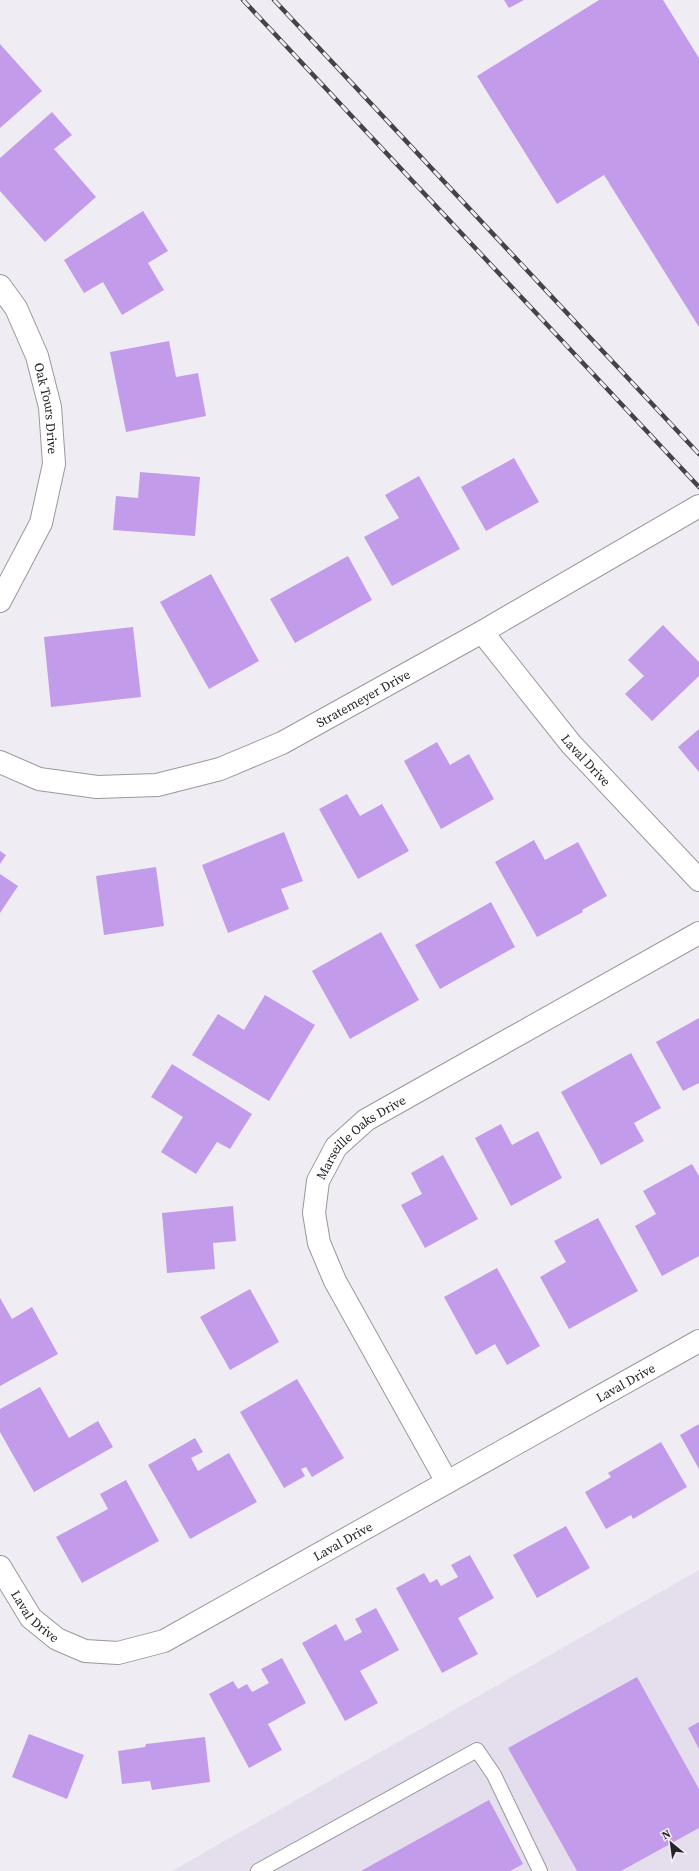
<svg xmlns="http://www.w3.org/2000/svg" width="699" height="1871" font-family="'Source Serif 4',serif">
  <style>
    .built { fill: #e5deed }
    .building { fill: #c29cea }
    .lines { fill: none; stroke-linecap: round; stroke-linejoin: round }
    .lane-casing { stroke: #9a979f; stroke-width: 16 }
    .street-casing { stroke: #9a979f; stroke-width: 24 }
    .lane { stroke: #fff; stroke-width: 14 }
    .street { stroke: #fff; stroke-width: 22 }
    .rail-casing { stroke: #444347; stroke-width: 4.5 }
    .rail { stroke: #f0ecf4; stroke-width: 3; stroke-dasharray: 9; stroke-linecap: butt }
    .labels { text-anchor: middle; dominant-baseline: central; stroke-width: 3; stroke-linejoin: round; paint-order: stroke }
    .street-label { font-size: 13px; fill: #252427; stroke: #f0ecf4 }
  </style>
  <rect width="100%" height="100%" fill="#f0ecf4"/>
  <!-- built -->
  <path class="built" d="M699 1570V1871H172Z"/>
  <!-- building -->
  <path class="building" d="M504 0H524L509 8Z
    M599 0H663L699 58V327L604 175 557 204 477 76Z
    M0 44 42 91 0 128Z
    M52 112 72 135 54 149 96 197 45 242 0 191V158Z
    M143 211 168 251 148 263 164 290 122 315 103 282 84 293 64 260Z
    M169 341 176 377 198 373 206 416 126 432 110 352Z
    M514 458 539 502 486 531 461 487Z
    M140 472 200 477 195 536 113 530 116 496 138 498Z
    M419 476 460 549 392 586 364 537 399 518 385 495Z
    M348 556 372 600 295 643 270 599Z
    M211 574 259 661 209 689 160 602Z
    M663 625 699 662V676L652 721 625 694 644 676 628 660Z
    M133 627 141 697 51 707 44 637Z
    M699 729V772L678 747Z
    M437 742 450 765 469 754 494 799 441 829 404 761Z
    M347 794 360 816 382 804 409 851 358 879 319 809Z
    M284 832 303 881 281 889 289 909 228 933 202 865Z
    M534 840 545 860 578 842 607 896 582 910 583 912 537 937 495 862Z
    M0 851 6 855 0 864Z
    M156 867 164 926 104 935 96 876Z
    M0 874 18 886 0 913Z
    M491 902 515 947 440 989 415 945Z
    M381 932 419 1000 350 1039 312 971Z
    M265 995 315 1025 269 1101 192 1055 218 1014 244 1030Z
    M699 1018V1083L683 1091 656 1042Z
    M631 1053 661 1108 634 1123 644 1141 601 1165 561 1092Z
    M172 1064 252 1114 230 1149 217 1142 196 1174 161 1152 183 1117 151 1097Z
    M501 1124 512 1145 538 1131 562 1178 511 1206 475 1138Z
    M443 1155 478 1219 425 1248 401 1205 422 1194 411 1173Z
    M692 1164 699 1176V1256L662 1276 635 1226 656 1214 643 1191Z
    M233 1206 236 1241 213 1243 215 1269 167 1273 162 1213Z
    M598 1218 638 1291 569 1329 540 1277 566 1262 554 1241Z
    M497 1268 540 1346 507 1365 495 1344 476 1355 444 1297Z
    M250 1289 279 1342 230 1370 200 1317Z
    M0 1298 12 1319 32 1307 58 1354 0 1386Z
    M297 1379 344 1458 312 1477 306 1467 301 1469 305 1476 284 1488 240 1412Z
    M40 1387 69 1438 98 1421 113 1447 34 1492 0 1432V1409Z
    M699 1424V1469L680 1435Z
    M195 1438 203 1452 191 1458 198 1471 229 1453 257 1502 190 1539 148 1465Z
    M661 1442 687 1487 633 1519 631 1515 606 1529 585 1492 611 1477 608 1473Z
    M126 1480 159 1541 82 1583 56 1537 108 1509 100 1494Z
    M566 1526 590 1568 537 1598 513 1555Z
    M470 1555 494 1598 458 1618 478 1654 442 1673 396 1588 424 1573 430 1583 437 1579 441 1586 458 1577 451 1565Z
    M376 1608 399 1650 360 1671 378 1703 345 1721 302 1643 336 1624 345 1641 362 1632 355 1619Z
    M282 1658 306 1703 268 1724 282 1750 249 1768 209 1694 233 1681 238 1689 247 1684 252 1692 269 1683 261 1669Z
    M637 1677 699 1789V1828L621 1871H577L508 1748Z
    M699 1722V1749L688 1728Z
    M29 1734 84 1755 67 1799 12 1777Z
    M205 1737 210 1782 152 1790 150 1781 122 1784 118 1751 145 1747 146 1744Z
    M489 1800 523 1864 510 1871H361Z"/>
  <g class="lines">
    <!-- lane casing -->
    <g class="lane-casing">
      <path id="lane" d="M258 1871 477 1750 494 1775 540 1871"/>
    </g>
    <!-- street casing -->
    <g class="street-casing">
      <g id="street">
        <path id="s1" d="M0 286 16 308 37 356 50 407 54 464 41 523 0 601"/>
        <path id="s2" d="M482 632 571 744 699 880"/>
        <path id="s3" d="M0 762 39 779 97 787 157 785 220 769 282 743 482 632 699 506"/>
        <path id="s4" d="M447 1482 335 1281 319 1243 314 1213 318 1181 336 1147 366 1120 699 933"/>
        <path id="s5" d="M0 1567 31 1618 57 1639 85 1651 118 1653 164 1641 699 1341"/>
      </g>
    </g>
    <!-- lane -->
    <use href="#lane" class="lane"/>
    <!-- street -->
    <use href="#street" class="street"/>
    <!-- rail casing -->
    <g class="rail-casing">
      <path id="rail" d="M243 0 699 487
        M274 0 699 454"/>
    </g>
    <!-- rail -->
    <use href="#rail" class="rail"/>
  </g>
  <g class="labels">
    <!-- street labels -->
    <g class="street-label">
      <text stroke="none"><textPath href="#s1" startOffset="133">Oak Tours Drive</textPath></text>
      <text stroke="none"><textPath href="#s3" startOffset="386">Stratemeyer Drive</textPath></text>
      <text stroke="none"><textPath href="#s2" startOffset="165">Laval Drive</textPath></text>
      <text stroke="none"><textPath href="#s4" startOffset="397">Marseille Oaks Drive</textPath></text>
      <text stroke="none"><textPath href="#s5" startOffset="733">Laval Drive</textPath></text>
      <text stroke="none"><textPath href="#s5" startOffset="409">Laval Drive</textPath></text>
      <text stroke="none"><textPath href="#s5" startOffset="61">Laval Drive</textPath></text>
    </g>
  </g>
  <!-- north arrow -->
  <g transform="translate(671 1843) rotate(331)" stroke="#f0ecf4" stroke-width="3" paint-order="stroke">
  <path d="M0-3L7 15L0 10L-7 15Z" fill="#252427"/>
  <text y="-6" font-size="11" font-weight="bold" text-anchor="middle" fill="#252427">N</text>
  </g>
</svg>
